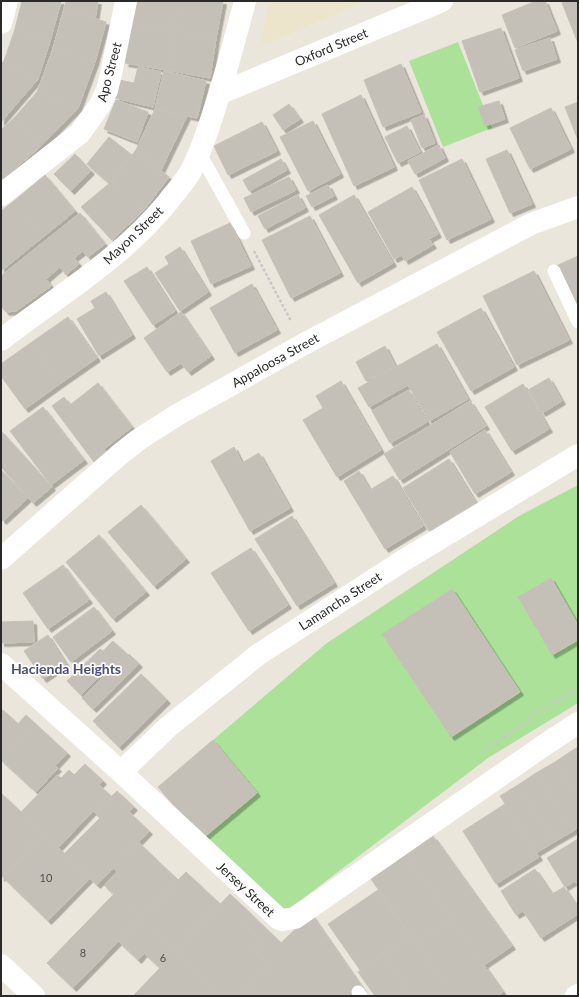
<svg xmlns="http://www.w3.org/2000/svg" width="579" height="997" font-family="Lato,sans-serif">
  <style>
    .education { fill: #ede5cb }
    .green { fill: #abe199 }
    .building { fill: #c4c0b7; stroke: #c7c2b6; filter: url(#shadow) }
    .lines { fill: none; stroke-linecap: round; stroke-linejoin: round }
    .path { stroke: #c8c8c8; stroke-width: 2.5; stroke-dasharray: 3 2; stroke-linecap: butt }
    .lane { stroke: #fff; stroke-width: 13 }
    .street { stroke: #fff; stroke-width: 22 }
    .secondary { stroke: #fff; stroke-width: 22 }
    .labels { text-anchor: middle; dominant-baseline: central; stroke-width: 3.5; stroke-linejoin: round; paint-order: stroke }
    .number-label { font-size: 11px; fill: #50504d }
    .street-label { font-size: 13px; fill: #2a2a2a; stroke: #fff }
    .neighbourhood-label { font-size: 14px; font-weight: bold; fill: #4b4f79; stroke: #fff }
  </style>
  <defs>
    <filter id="shadow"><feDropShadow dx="3.5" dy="3.5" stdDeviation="0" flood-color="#0004"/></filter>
  </defs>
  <rect width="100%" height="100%" fill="#ebe6dc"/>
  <!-- education -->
  <path class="education" d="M269 1H366L260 47Z"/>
  <!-- green -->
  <path class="green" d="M458 42 492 128 443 147 409 61Z
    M578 485V703L488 758 301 900 289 908 277 909 202 839 257 793 213 740 327 643 519 516Z"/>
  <!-- building -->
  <path class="building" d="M22 1H47L60 5 50 41 15 29Z
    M47 1H61L60 5Z
    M66 1H98L95 19 64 9Z
    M136 1H179L174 30 132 23Z
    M179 1H223L216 38 174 30Z
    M536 1H545L557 31 515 48 502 15Z
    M566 1H578V43L562 3Z
    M64 9 106 22 95 62 53 49Z
    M132 23 174 30 167 70 125 63Z
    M501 28 519 78 480 92 462 41Z
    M15 29 50 41 38 79 4 61Z
    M174 30 216 38 210 78 167 70Z
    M550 38 557 59 523 71 515 50Z
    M53 49 95 62 78 108 37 92Z
    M4 61 38 79 1 122V64Z
    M401 64 421 112 383 127 364 80Z
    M138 67 161 72 153 107 115 98 119 80 134 83Z
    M164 71 206 81 197 118 155 109Z
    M37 92 78 108 40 147 15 117Z
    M361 95 394 167 354 186 322 114Z
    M116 100 148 112 137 142 104 129Z
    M499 101 505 119 485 126 478 107Z
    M578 102V140L565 107Z
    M289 104 300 119 283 130 273 115Z
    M551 108 571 149 530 169 510 128Z
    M155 109 187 116 161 170 136 150Z
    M424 115 435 143 422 148 411 120Z
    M15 117 40 147 9 174 1 164V130Z
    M313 121 340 174 308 191 280 137Z
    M262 122 277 151 228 175 214 146Z
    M407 126 420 152 398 163 385 137Z
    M109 137 132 155 109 183 87 164Z
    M439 145 445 158 415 174 408 161Z
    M136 150 169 177 144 210 111 182Z
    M507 150 532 204 510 213 486 159Z
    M75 154 91 171 71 191 54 174Z
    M281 159 287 170 249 191 243 180Z
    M462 159 491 219 447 240 419 180Z
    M1 164 9 174 1 180Z
    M45 175 75 211 43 237 14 201Z
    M289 177 296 190 251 212 244 198Z
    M111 182 144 210 112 240 81 207Z
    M328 185 334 196 312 207 306 196Z
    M412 187 438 234 429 239 433 245 405 261 402 255 394 259 368 212Z
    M298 195 305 208 265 229 258 216Z
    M354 195 393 263 358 283 319 215Z
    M14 201 43 237 11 263 1 250V211Z
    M80 213 105 244 88 257 83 251 74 258 79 264 66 275 60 267 46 279 51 286 16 311 6 312 1 306V276Z
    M310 216 340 273 291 298 262 240Z
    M230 223 251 266 211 284 191 241Z
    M180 247 208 292 180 311 155 273 169 264 165 257Z
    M1 250 11 263 1 271Z
    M578 256V317L556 266Z
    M147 267 175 311 153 325 124 281Z
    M534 271 569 340 517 365 483 296Z
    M252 284 277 330 235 353 210 308Z
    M106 292 132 335 99 356 77 319 95 308 91 301Z
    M481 308 514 367 471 391 437 332Z
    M181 312 211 356 188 372 181 363 167 372 144 338Z
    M68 317 97 358 61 383 32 342Z
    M32 342 61 383 25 409 1 376V364Z
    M437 344 468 399 429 421 408 385 369 407 358 388Z
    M385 346 395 366 366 381 356 362Z
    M549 378 562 401 542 413 528 390Z
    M341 381 381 450 337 477 303 420 323 408 316 396Z
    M98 383 132 427 104 449 109 456 97 466 52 406 64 397 70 405Z
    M523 384 549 429 512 451 485 407Z
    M409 390 427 422 390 443 372 411Z
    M470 401 486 426 400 480 384 454Z
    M43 407 84 460 51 485 10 431Z
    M485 430 511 472 475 494 450 452Z
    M1 431 52 487 33 503 1 467Z
    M234 447 242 463 259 453 290 508 250 531 211 461Z
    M449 459 476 503 429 531 403 488Z
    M1 470 28 498 3 521 1 519Z
    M359 471 370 490 393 476 423 526 385 549 344 481Z
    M141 505 186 559 154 586 108 532Z
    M292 516 334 583 297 606 255 539Z
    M99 535 146 592 113 619 66 562Z
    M251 548 288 605 249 631 211 573Z
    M63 565 89 600 48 629 23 593Z
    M551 578 578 625V640L552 655 518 597Z
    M452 589 520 692 451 737 382 634Z
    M94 607 112 631 71 662 53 637Z
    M33 621 34 642 1 643V622Z
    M48 635 66 664 43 679 24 651Z
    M113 641 128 655 129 654 139 664 93 709 82 698 114 667 111 665 81 695 67 681 100 649 103 651Z
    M141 674 167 700 119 747 93 721Z
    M3 710 27 732 1 760V712Z
    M26 715 67 753 55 766 58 768 36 792 1 760 27 732 18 724Z
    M213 740 257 793 202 839 158 787Z
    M578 747V758L573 750Z
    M573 750 578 758V799L555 762Z
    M555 762 578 799V827L573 831 536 773Z
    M85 764 103 781 99 785 112 797 95 813 93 811 58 848 21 812 57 775 61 778 69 770 74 775Z
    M536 773 573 831 554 842 518 785Z
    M518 785 554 842 536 853 500 796Z
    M117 791 134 807 129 812 149 831 97 885 64 854 100 818 95 813Z
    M1 793 44 834 1 878Z
    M505 804 539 857 496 884 463 831Z
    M44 834 90 878 48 921 3 877Z
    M433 836 512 946 484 965 406 855Z
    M578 839V885L575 881 565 887 547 858Z
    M138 842 178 880 140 919 104 885 117 872 113 868Z
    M406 855 451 918 416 943 371 879Z
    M535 869 552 894 564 887 578 908V914L541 938 523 911 516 915 501 891Z
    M186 872 220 904 174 952 140 919Z
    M378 890 410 935 360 970 328 924Z
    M114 894 140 919 73 988 47 963Z
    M230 894 252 915 243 924 262 942 254 950 269 965 239 996H220L174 952Z
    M311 914 363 989 351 996H239L269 965 254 950 262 942 243 924 252 915 281 943Z
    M451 918 503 992 498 996H453L416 943Z
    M140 919 174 952 220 996H133L160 968 144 953 138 960 118 941Z
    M410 935 416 943 453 996H413L383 954Z
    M383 954 413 996H375L358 972Z"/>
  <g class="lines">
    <!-- path -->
    <path class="path" d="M254 251 291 321
      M483 753 541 710 578 688"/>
    <!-- lane -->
    <path class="lane" d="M199 152 244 233
      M554 271 578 322
      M358 992 361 996"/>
    <!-- street -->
    <path class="street" d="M1 23 7 1
      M221 93 442 1
      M1 195 80 133 100 105 107 90 111 74 126 1
      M1 340C58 296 121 259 167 203 175 192 186 181 192 169 199 155 204 141 209 126 223 85 234 43 245 1
      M1 559 119 455 138 440 177 415 304 344 531 224 578 207
      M1 664 121 772 279 919 283 920 295 918 543 746 578 723
      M121 772 168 727 259 654 401 562 578 455"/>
    <!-- secondary -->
    <path class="secondary" d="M1 965 34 996
      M576 996 578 995"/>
  </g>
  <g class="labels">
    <!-- number labels -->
    <g class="number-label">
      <text x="46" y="877">10</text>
      <text x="83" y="952">8</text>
      <text x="163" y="957">6</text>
    </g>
    <!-- street labels -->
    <g class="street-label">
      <text transform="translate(331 47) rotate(-23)">Oxford Street</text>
      <text transform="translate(109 72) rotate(-75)">Apo Street</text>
      <text transform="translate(133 235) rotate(-44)">Mayon Street</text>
      <text transform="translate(275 360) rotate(-29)">Appaloosa Street</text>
      <text transform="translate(340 601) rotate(-33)">Lamancha Street</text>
      <text transform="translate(246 889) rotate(43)">Jersey Street</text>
    </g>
    <!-- neighbourhood labels -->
    <g class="neighbourhood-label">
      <text x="66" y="668">Hacienda Heights</text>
    </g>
  </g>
  <!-- border -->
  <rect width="579" height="997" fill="none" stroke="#2a2a2a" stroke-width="4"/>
</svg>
